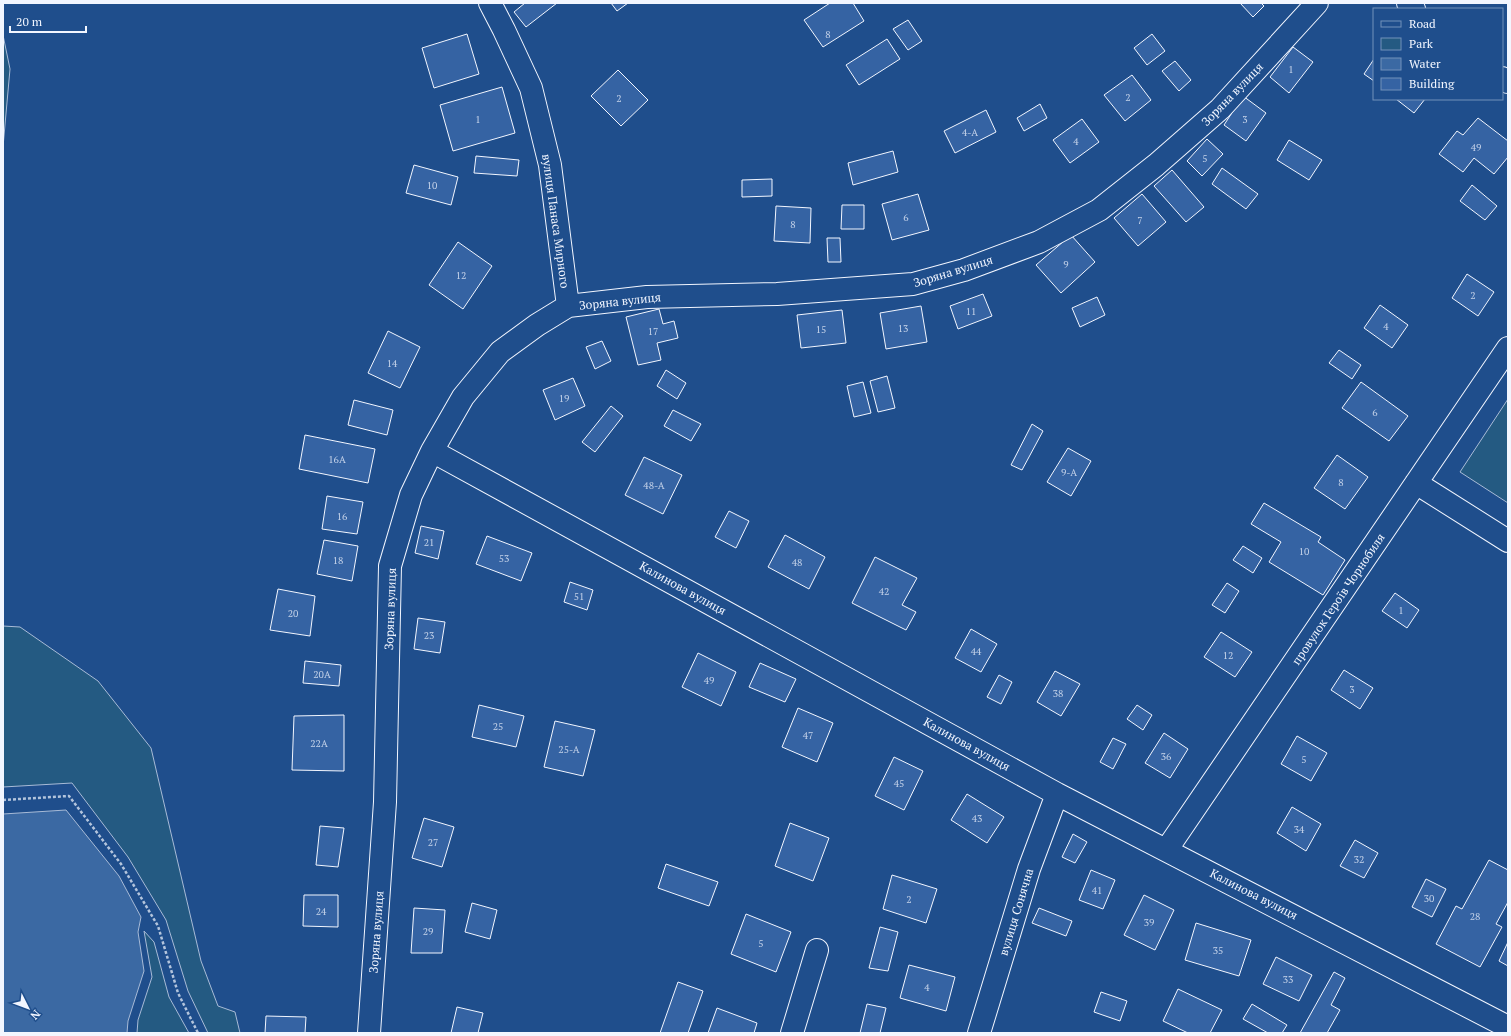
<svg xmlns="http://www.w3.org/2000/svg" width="1511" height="1036" font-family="'PT Serif',serif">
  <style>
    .green { fill: #245a82; stroke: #a8bbd7 }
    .water { fill: #3b69a3; stroke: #a8bbd7 }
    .building { fill: #3563a3; stroke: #f2f6ff }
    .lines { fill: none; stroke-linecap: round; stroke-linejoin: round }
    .minor-casing { stroke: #f2f6ff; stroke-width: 24 }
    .path { stroke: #b3c4dc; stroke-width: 2.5; stroke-dasharray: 3 2; stroke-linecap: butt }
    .minor { stroke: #1f4e8c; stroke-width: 22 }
    .labels { text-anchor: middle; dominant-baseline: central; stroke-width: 3; stroke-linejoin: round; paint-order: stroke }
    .number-label { font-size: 10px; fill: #c3d1e8 }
    .street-label { font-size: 12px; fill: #f2f6ff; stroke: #1f4e8c }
  </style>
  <rect width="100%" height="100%" fill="#1f4e8c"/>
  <!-- green -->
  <path class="green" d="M3 35 10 69 3 147Z
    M1508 399V503L1460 472Z
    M3 626 20 627 98 681 151 748 201 961 218 1006 235 1012 240 1033H208L188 991 166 920 128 857 72 783 3 787Z
    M144 931 154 942 169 997 189 1033H137L138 1020 152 977Z"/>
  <!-- water -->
  <path class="water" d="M66 810 119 876 141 917 138 932 144 971 128 1021 127 1033H3V814Z"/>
  <!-- building -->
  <path class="building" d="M525 3H557L526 27 514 12Z
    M611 3H628L617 11Z
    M830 3H853L864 21 823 47 804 20Z
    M1240 3H1261L1264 6 1253 17Z
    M908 20 922 41 908 50 893 29Z
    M467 34 479 74 434 88 422 48Z
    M1152 34 1165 51 1147 65 1134 48Z
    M887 39 900 59 859 85 846 65Z
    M1293 47 1313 62 1289 93 1270 77Z
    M1374 59V81L1364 74Z
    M1175 61 1191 80 1179 91 1162 71Z
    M618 70 648 100 621 126 591 96Z
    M1132 75 1151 100 1125 121 1104 95Z
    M502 87 515 133 453 151 440 105Z
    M1243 96 1266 113 1246 141 1224 125Z
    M1396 99H1425L1414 113Z
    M1040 104 1047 118 1024 131 1017 118Z
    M986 110 996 132 955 153 944 131Z
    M1478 118 1508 141V157L1494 174 1474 158 1463 172 1439 154 1457 131 1463 135Z
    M1082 119 1099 142 1070 163 1053 140Z
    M1207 139 1223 154 1202 176 1187 161Z
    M1289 140 1322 160 1309 180 1277 160Z
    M893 151 898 172 853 185 848 163Z
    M476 156 519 160 517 176 474 173Z
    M414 165 458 177 451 205 406 193Z
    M1222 168 1258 194 1246 209 1212 184Z
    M1172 170 1204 207 1186 222 1154 186Z
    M772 179V196L742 197V180Z
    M1472 185 1497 206 1485 220 1460 201Z
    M918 194 929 230 892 240 882 204Z
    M1142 194 1166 222 1138 246 1114 218Z
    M842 205H864V229H841Z
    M776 206 811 208 810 243 774 241Z
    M1071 235 1095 262 1061 293 1036 265Z
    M827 238H840L841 262H828Z
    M458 242 492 266 463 309 429 285Z
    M1467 274 1494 292 1478 316 1452 298Z
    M983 294 992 316 958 329 950 306Z
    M1097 297 1105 315 1080 327 1072 308Z
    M1380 305 1408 325 1392 348 1364 328Z
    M921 306 927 342 886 349 880 313Z
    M659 309 663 324 674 321 678 338 657 343 661 360 638 365 626 317Z
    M842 310 846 343 801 348 797 315Z
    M388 331 420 347 400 388 368 373Z
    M602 341 611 361 595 369 586 347Z
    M1339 350 1361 365 1352 379 1329 363Z
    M666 370 686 383 677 399 657 386Z
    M887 376 895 408 878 412 870 381Z
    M573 378 585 406 555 420 543 390Z
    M863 382 871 413 854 417 847 386Z
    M1361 382 1408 416 1389 441 1342 408Z
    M354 400 393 410 387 435 348 425Z
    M611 406 623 416 595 452 582 442Z
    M673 410 701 424 691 441 664 426Z
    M1032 424 1043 431 1022 470 1011 465Z
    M305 435 375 449 368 483 299 469Z
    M1068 448 1091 461 1071 496 1047 482Z
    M1337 455 1368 477 1345 509 1314 488Z
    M644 457 682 475 663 514 625 495Z
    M327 496 363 502 357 534 322 529Z
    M1264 503 1321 537 1318 542 1345 560 1323 595 1269 562 1281 542 1251 524Z
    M729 511 749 521 736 548 715 537Z
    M421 526 444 531 438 559 415 553Z
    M785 535 825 557 809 589 768 567Z
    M487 536 532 553 521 581 476 564Z
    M324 540 358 546 352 581 317 574Z
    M1243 546 1262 558 1253 573 1233 560Z
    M875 557 917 578 902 605 916 612 906 630 852 603Z
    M570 582 593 590 587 610 564 602Z
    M1227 583 1239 591 1225 613 1212 605Z
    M278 589 315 596 310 636 270 630Z
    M1395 593 1419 610 1407 628 1382 611Z
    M418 618 445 622 440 653 414 649Z
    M971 629 997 644 981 672 955 658Z
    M1221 632 1252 652 1235 677 1204 657Z
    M698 653 736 672 721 706 682 687Z
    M305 661 341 665 339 686 303 683Z
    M760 663 796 679 785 702 749 687Z
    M1344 670 1373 688 1360 709 1331 690Z
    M1055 671 1080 684 1061 716 1037 702Z
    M999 675 1012 682 1001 704 987 697Z
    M479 705 524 716 516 747 472 737Z
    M1137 705 1152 715 1143 730 1127 719Z
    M798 708 833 723 817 762 782 747Z
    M344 715V771L292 770 294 716Z
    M555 721 595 730 583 776 544 767Z
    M1164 733 1188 749 1170 778 1145 763Z
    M1297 736 1327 753 1311 781 1281 764Z
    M1113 738 1126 744 1113 769 1100 762Z
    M894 757 923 771 904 810 875 796Z
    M967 794 1004 817 987 843 951 820Z
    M1292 807 1321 824 1306 851 1277 833Z
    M424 818 454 827 442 867 412 858Z
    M790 823 829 838 813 881 775 866Z
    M320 826 344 828 338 867 316 865Z
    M1073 834 1087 842 1075 863 1062 857Z
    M1355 840 1378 853 1364 878 1340 866Z
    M1489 860 1508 870V902L1496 924 1502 927 1480 967 1436 944 1456 906 1462 909Z
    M666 864 718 882 709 906 658 888Z
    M1091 870 1115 880 1103 909 1079 900Z
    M892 875 937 889 926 923 883 909Z
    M1426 879 1446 889 1432 917 1412 907Z
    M304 895H338V927L303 926Z
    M1144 895 1174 910 1155 950 1124 935Z
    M472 903 497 910 490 939 465 932Z
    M414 908 445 910 442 953H411Z
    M1039 908 1072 921 1066 936 1032 923Z
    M746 914 791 932 776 972 731 954Z
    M1196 923 1251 940 1239 976 1185 960Z
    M880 927 898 932 888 971 869 968Z
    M1508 942V966L1499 961Z
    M1276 957 1312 975 1299 1001 1263 984Z
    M909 965 955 977 946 1011 900 998Z
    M1334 972 1345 978 1331 1005 1340 1010 1327 1033H1300Z
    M678 982 703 991 688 1033H660Z
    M1178 989 1222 1010 1210 1033H1188L1163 1021Z
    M1101 992 1127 1001 1120 1021 1094 1012Z
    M867 1004 886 1008 880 1033H860Z
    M1252 1004 1287 1025 1282 1033H1268L1243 1019Z
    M457 1007 483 1013 478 1033H451Z
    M717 1008 757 1023 754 1033H708Z
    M266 1016 306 1017 305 1033H265Z"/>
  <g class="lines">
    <!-- minor casing -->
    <g class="minor-casing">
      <path id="minor" d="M490 3 504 30 531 88 550 165 568 306
        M1408 3 1414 9
        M1502 78 1508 82
        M432 451 1057 794 1508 1027
        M1416 483 1508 541
        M1167 849 1508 348
        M369 1033 385 802 390 566 411 495 432 451 463 397 500 352 537 325 568 306 647 297 777 294 913 284 964 270 1039 242 1099 210 1156 165 1220 109 1317 3
        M792 1033 817 950
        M979 1033 1029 869 1057 794"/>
    </g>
    <!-- path -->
    <path class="path" d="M3 800 69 796 121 864 158 926 178 993 198 1033"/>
    <!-- minor -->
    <use href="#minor" class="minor"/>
  </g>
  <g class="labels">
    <!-- number labels -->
    <g class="number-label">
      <text x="828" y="34">8</text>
      <text x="1291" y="69">1</text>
      <text x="1128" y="97">2</text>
      <text x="619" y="98">2</text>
      <text x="478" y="119">1</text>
      <text x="1245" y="119">3</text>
      <text x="970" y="132">4-А</text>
      <text x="1076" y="141">4</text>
      <text x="1476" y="147">49</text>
      <text x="1205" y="158">5</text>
      <text x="432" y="185">10</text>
      <text x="906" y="217">6</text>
      <text x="1140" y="220">7</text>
      <text x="793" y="224">8</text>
      <text x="1066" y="264">9</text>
      <text x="461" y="275">12</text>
      <text x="1473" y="295">2</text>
      <text x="971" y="311">11</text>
      <text x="1386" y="326">4</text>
      <text x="903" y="328">13</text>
      <text x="821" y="329">15</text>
      <text x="653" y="331">17</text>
      <text x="392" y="363">14</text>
      <text x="564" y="398">19</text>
      <text x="1375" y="412">6</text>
      <text x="337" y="459">16А</text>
      <text x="1069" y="472">9-А</text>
      <text x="1341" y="482">8</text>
      <text x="654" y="485">48-А</text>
      <text x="342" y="516">16</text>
      <text x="429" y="542">21</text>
      <text x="1304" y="551">10</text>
      <text x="504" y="558">53</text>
      <text x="338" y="560">18</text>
      <text x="797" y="562">48</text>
      <text x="884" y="591">42</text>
      <text x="579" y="596">51</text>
      <text x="1401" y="610">1</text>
      <text x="293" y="613">20</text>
      <text x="429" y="635">23</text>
      <text x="976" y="651">44</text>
      <text x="1228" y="655">12</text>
      <text x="322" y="674">20А</text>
      <text x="709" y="680">49</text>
      <text x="1352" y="689">3</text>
      <text x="1058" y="693">38</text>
      <text x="498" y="726">25</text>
      <text x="808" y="735">47</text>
      <text x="319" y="743">22А</text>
      <text x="569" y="749">25-А</text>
      <text x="1166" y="756">36</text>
      <text x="1304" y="759">5</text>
      <text x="899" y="783">45</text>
      <text x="977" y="818">43</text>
      <text x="1299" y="829">34</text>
      <text x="433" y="842">27</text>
      <text x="1359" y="859">32</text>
      <text x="1097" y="890">41</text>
      <text x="1429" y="898">30</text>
      <text x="909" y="899">2</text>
      <text x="321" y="911">24</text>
      <text x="1475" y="916">28</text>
      <text x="1149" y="922">39</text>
      <text x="428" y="931">29</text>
      <text x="761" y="943">5</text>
      <text x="1218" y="950">35</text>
      <text x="1288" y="979">33</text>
      <text x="927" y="987">4</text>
    </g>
    <!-- street labels -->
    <g class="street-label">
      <text transform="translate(1232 94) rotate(-46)">Зоряна вулиця</text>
      <text transform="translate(556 221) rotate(82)">вулиця Панаса Мирного</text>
      <text transform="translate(953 271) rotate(-17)">Зоряна вулиця</text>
      <text transform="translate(620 301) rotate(-6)">Зоряна вулиця</text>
      <text transform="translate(683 588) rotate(29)">Калинова вулиця</text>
      <text transform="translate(1338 599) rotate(-56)">провулок Героїв Чорнобиля</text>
      <text transform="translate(390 609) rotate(-88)">Зоряна вулиця</text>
      <text transform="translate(967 744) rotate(29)">Калинова вулиця</text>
      <text transform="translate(1254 894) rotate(27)">Калинова вулиця</text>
      <text transform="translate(1016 912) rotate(-73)">вулиця Сонячна</text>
      <text transform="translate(376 932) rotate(-86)">Зоряна вулиця</text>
    </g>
  </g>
  <!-- border -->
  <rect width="1511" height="1036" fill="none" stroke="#f2f6ff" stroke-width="8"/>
  <!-- legend -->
  <rect x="1373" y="8" width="130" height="92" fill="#1f4e8c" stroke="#7391ba"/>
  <rect x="1381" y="21" width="20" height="6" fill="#1f4e8c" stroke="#7391ba"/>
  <text x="1409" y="28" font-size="12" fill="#f2f6ff">Road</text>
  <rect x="1381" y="38" width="20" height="12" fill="#245a82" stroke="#7391ba"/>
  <text x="1409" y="48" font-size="12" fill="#f2f6ff">Park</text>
  <rect x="1381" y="58" width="20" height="12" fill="#3b69a3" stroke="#7391ba"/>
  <text x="1409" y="68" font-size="12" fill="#f2f6ff">Water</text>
  <rect x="1381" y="78" width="20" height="12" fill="#3563a3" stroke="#7391ba"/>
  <text x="1409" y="88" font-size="12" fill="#f2f6ff">Building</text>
  <!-- north arrow -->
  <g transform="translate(28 1008) rotate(132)" stroke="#1f4e8c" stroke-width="3" paint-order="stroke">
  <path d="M0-3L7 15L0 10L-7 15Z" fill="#f2f6ff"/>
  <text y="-6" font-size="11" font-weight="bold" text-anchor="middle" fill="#f2f6ff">N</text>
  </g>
  <!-- scale -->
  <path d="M10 26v6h76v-6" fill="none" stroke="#f2f6ff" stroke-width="2"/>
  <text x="16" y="26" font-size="12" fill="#f2f6ff" stroke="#1f4e8c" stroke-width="3" paint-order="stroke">20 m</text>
</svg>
